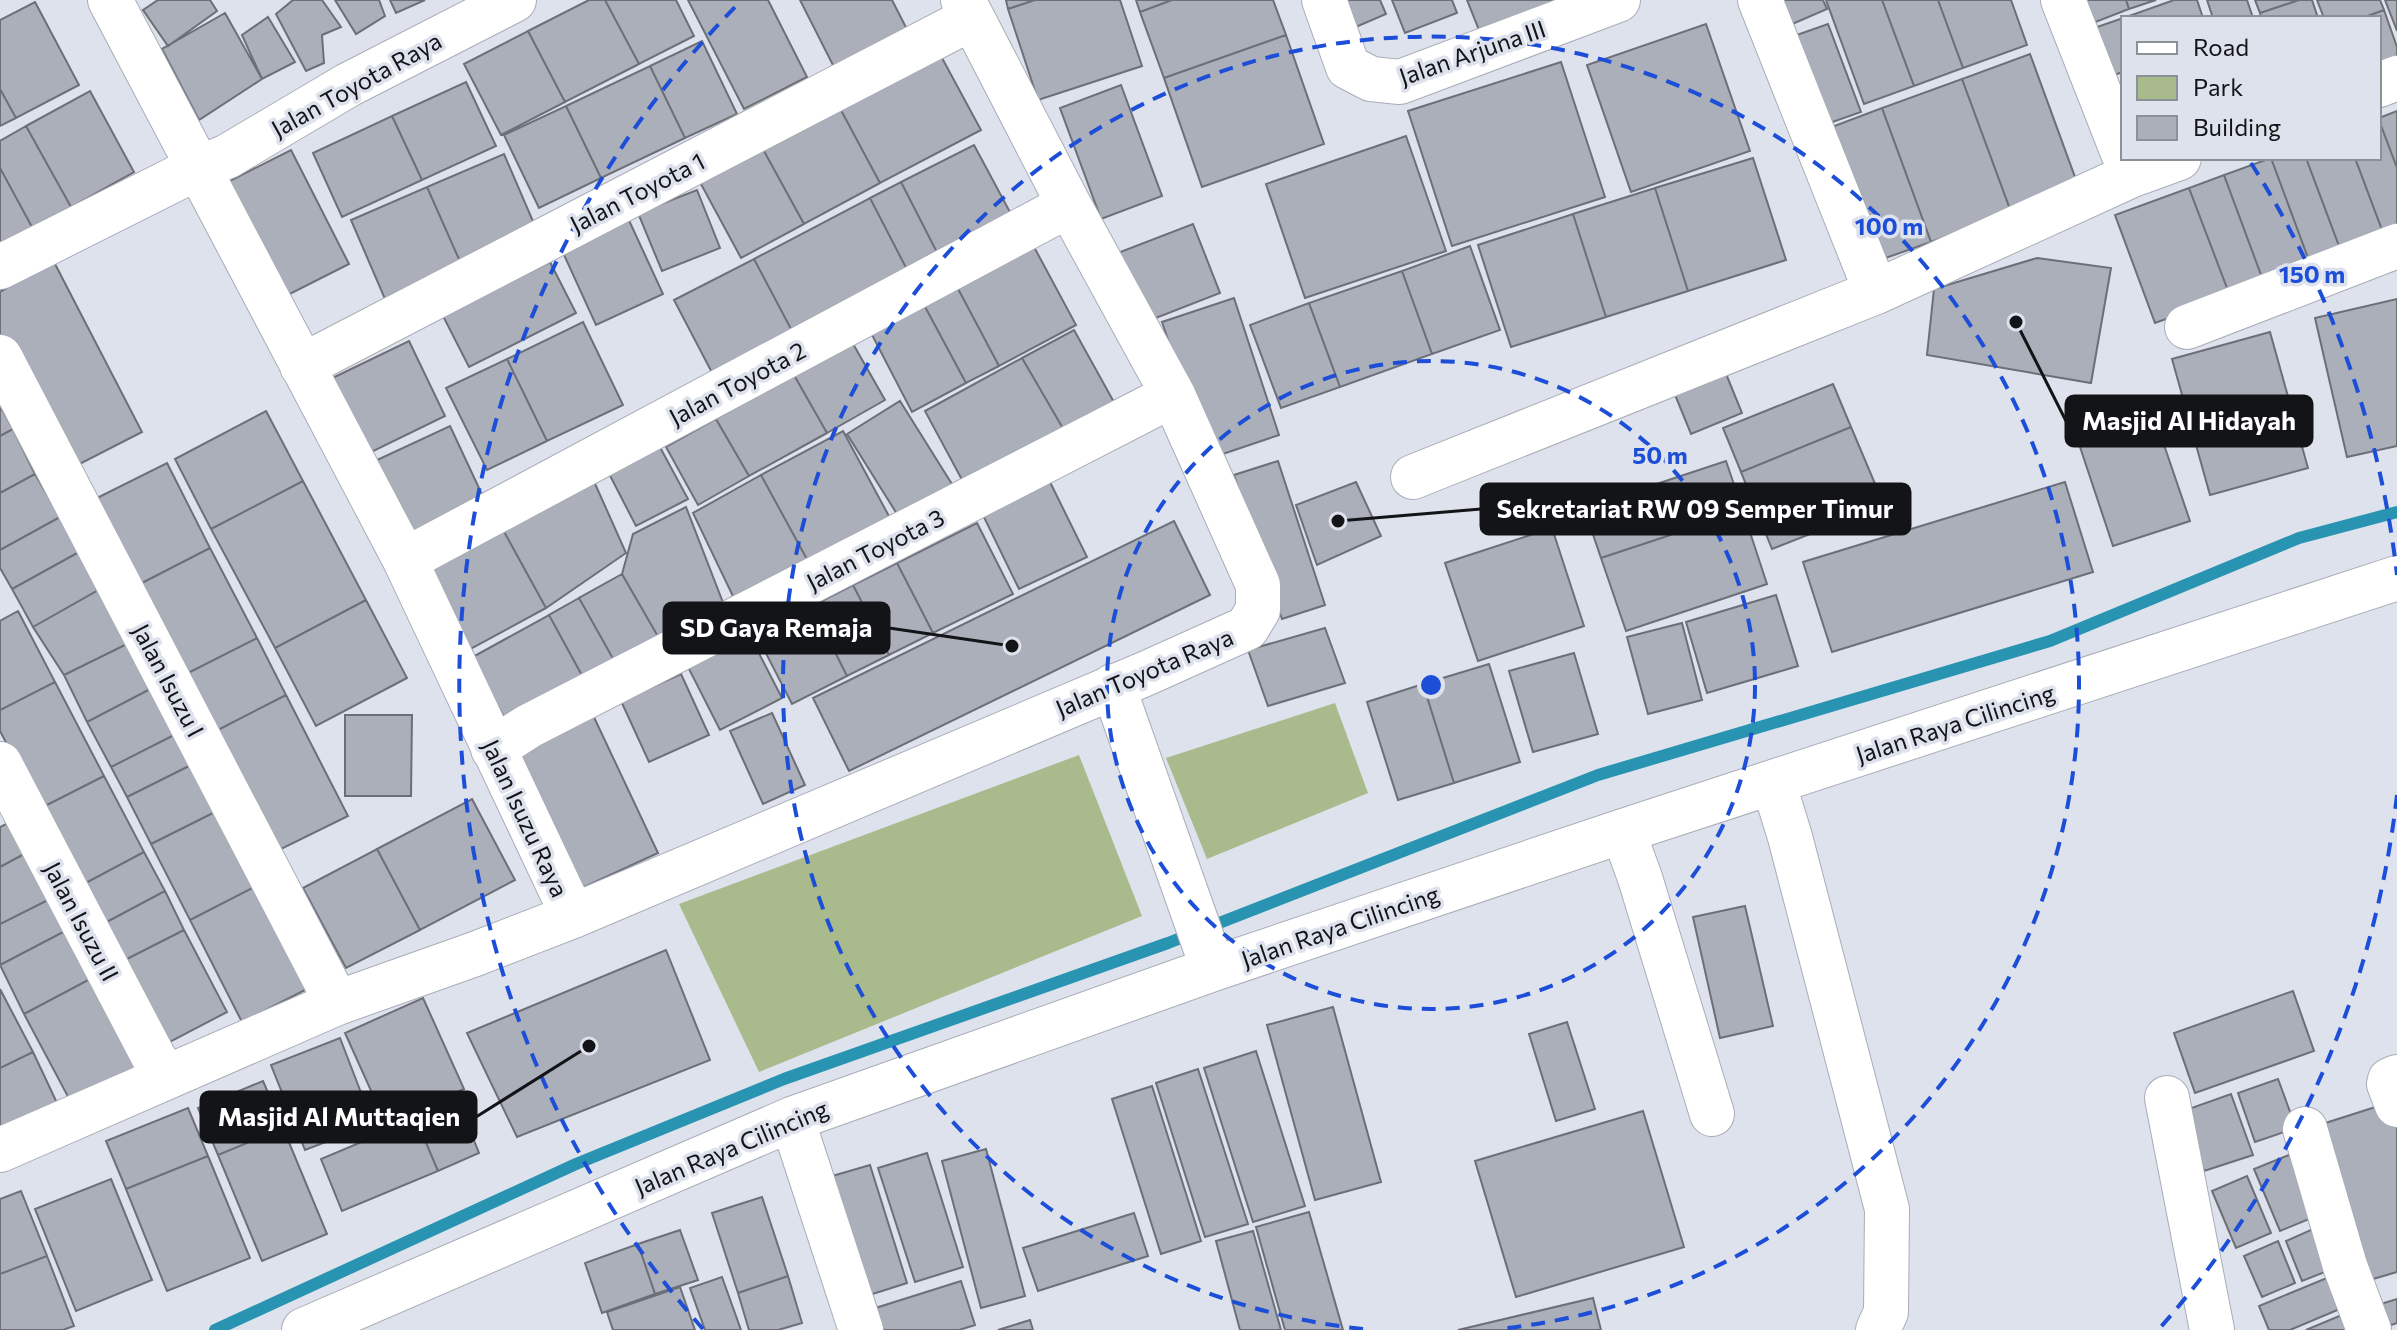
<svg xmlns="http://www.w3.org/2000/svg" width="2397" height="1330" font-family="Commissioner,sans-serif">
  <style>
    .green { fill: #a9bb8c }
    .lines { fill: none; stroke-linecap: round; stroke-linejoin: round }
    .stream { stroke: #2894b1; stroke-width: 12 }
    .building { fill: #abafb9; stroke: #6c6f78; stroke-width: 2 }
    .minor-casing { stroke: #a9adb7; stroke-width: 46 }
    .minor { stroke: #fff; stroke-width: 44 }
    .ring { fill: none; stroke: #1d4ed8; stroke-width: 4; stroke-dasharray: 14 10 }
    .labels { text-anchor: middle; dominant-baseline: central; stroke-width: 7; stroke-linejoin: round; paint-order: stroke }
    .street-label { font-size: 24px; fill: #121417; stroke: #dee2ed }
    .centre { fill: #1d4ed8; stroke: #dee2ed; stroke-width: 4 }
    .ring-label { font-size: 24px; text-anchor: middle; font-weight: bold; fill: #1d4ed8; stroke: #dee2ed; stroke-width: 7; stroke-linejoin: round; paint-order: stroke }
    .leader { fill: none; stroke: #121417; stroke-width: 3 }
    .callout-dot { fill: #121417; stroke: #dee2ed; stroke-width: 3 }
    .callout { fill: #121417; stroke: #121417; stroke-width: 3 }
    .callout-label { font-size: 26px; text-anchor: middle; font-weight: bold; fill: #fff }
  </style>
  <rect width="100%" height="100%" fill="#dee2ed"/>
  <!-- green -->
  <path class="green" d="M1335 703 1368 793 1207 859 1166 758Z
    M1079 755 1142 916 759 1072 679 904Z"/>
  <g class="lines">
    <!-- stream -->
    <path class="stream" d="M215 1330 576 1164 784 1079 1168 943 1598 775 2050 641 2299 538 2397 512"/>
  </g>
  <!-- building -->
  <path class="building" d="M158 0H210L217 11 168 46 143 10Z
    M293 0H322L341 27 322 35 324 63 306 71 276 14Z
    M335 0H379L385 16 356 34Z
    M390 0H425L396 13Z
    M589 0H605L639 64 565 102 528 31Z
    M605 0H676L694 36 639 64Z
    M688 0H768L807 77 744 109Z
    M800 0H892L914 43 840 79Z
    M1006 0H1035L1008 9Z
    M1035 0H1120L1142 66 1038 100 1008 9Z
    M1136 0H1172L1140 12Z
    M1172 0H1273L1286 35 1164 78 1140 12Z
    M1337 0H1380L1386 14 1349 30Z
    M1392 0H1452L1457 13 1405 33Z
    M1467 0H1557L1479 30Z
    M1769 0H1823L1827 9 1781 29Z
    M1826 0H1882L1914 86 1864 104Z
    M1882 0H1938L1963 68 1914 86Z
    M1938 0H2011L2027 45 1963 68Z
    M2084 0H2126L2129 9 2093 23Z
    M2126 0H2156L2129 9Z
    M2174 0H2197L2203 18H2130L2129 16Z
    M2207 0H2247L2253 18H2213Z
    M2255 0H2299L2260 13Z
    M2299 0H2312L2318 18H2261L2260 13Z
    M2317 0H2380L2384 10 2362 18H2324Z
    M2385 0H2397V31Z
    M35 2 79 85 16 118 0 89V20Z
    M2384 10 2397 47V75L2379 81V18H2362Z
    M225 13 262 79 199 120 162 49Z
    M2129 16 2130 18H2123V72L2111 76 2094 28Z
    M268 17 295 62 262 79 242 35Z
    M1706 24 1750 151 1631 192 1587 65Z
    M1828 24 1861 112 1821 126 1788 38Z
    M528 31 565 102 501 135 464 64Z
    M1286 35 1324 144 1202 187 1164 78Z
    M702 41 737 114 685 138 650 66Z
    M935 45 981 130 880 183 835 99Z
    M2030 54 2079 188 2011 212 1962 79Z
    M1561 62 1605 197 1452 246 1408 111Z
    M650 66 685 138 601 178 566 106Z
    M1962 79 2011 212 1931 242 1882 108Z
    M466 82 496 146 422 180 392 116Z
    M1121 85 1162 196 1101 219 1060 108Z
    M0 89 16 118 0 126Z
    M90 91 134 172 71 207 26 126Z
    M835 99 880 183 804 224 758 140Z
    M566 106 601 178 539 208 504 135Z
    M1882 108 1931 242 1877 261 1829 128Z
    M2397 111V168L2379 120V118Z
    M392 116 422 180 342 217 313 153Z
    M2379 120 2397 168V234L2385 238 2355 158H2379Z
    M26 126 71 207 32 227 0 168V141Z
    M1406 136 1446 251 1305 298 1266 184Z
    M758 140 804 224 741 258 695 173Z
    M974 145 1018 227 946 270 901 182Z
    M291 150 349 264 274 302 216 188Z
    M504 154 538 233 462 266 427 187Z
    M1753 158 1786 260 1688 291 1655 188Z
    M2271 158 2311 266 2264 283 2224 175Z
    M2271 158H2306L2342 254 2311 266Z
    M2306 158H2355L2385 238 2342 254Z
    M0 168 32 227 0 245Z
    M2224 175 2264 283 2230 296 2189 188Z
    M901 182 946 270 916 287 870 198Z
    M427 187 462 266 385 299 351 220Z
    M1655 188 1688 291 1606 317 1573 214Z
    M2189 188 2230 296 2155 323 2115 215Z
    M697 190 720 248 662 271 638 213Z
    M870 198 916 287 800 346 754 259Z
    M1573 214 1606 317 1511 347 1478 245Z
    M627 216 663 294 596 325 560 246Z
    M1193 224 1220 293 1143 323 1115 254Z
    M1033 245 1076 325 999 366 956 285Z
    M1470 246 1500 330 1432 354 1402 271Z
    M2037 258 2111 268 2091 383 1927 355 1934 289Z
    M754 259 800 346 720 388 674 300Z
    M54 262 142 432 68 470 0 338V292Z
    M550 262 576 313 469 367 443 316Z
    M1402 271 1432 354 1340 387 1309 303Z
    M956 285 999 366 966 383 923 303Z
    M1234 298 1279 435 1208 459 1162 322Z
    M2397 299V446L2347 457 2315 318Z
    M923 303 966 383 912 412 870 331Z
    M1309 303 1340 387 1281 408 1250 325Z
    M583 322 623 405 547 441 507 359Z
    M1074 330 1120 413 1068 437 1022 358Z
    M2270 332 2308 468 2210 495 2172 359Z
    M409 341 445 416 357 459 320 384Z
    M852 342 885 400 827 433 794 375Z
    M1022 358 1068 437 968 491 925 411Z
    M507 359 547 441 487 470 446 388Z
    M1722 364 1742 413 1691 434 1671 385Z
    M794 375 827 433 749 476 716 419Z
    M1833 384 1851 427 1741 472 1723 428Z
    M2148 398 2190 521 2113 546 2072 423Z
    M900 401 955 489 902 522 847 434Z
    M0 406 13 429 0 436Z
    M266 411 303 481 211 529 175 459Z
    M716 419 749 476 698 505 666 447Z
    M450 426 486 503 398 543 362 467Z
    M1851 427 1884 505 1772 549 1741 472Z
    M13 429 35 474 0 493V436Z
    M843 431 897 531 815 574 761 475Z
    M655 438 688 499 636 526 604 464Z
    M1278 461 1325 605 1282 619 1234 475Z
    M1726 461 1743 511 1601 558 1584 508Z
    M167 463 210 548 138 585 95 499Z
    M588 468 626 553 546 608 496 517Z
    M35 474 60 517 0 550V493Z
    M761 475 815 574 741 613 693 513Z
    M1048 478 1087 557 1019 589 981 511Z
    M303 481 366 600 275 648 211 529Z
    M1356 482 1381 536 1317 565 1296 505Z
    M2065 482 2093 572 1832 652 1803 562Z
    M686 507 727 613 660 640 622 574 633 534Z
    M1743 511 1767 584 1626 631 1601 558Z
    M60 517 79 552 12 589 0 568V550Z
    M496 517 546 608 465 652 415 561Z
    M1174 521 1210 595 849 771 813 698Z
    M977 523 1013 594 933 633 897 563Z
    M1552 528 1584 626 1478 661 1445 563Z
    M210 548 257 638 184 675 138 585Z
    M79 552 100 589 33 627 12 589Z
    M897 563 933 633 889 655 853 585Z
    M622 574 660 640 616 664 579 598Z
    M853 585 889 655 847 676 812 606Z
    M100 589 133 641 64 675 33 627Z
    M1776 595 1798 666 1707 693 1686 622Z
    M579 598 616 664 585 681 549 615Z
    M366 600 407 678 316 726 275 648Z
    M812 606 847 676 792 704 756 634Z
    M18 611 55 682 0 710V621Z
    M549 615 585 681 508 724 471 658Z
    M1682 623 1702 700 1648 714 1627 637Z
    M1325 628 1345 683 1268 706 1248 650Z
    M750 636 782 698 720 730 688 667Z
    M257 638 286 695 214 732 184 675Z
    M133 641 156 686 87 722 64 675Z
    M1574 653 1598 734 1533 752 1509 671Z
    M1489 664 1520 762 1454 783 1423 684Z
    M681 674 709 735 649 762 621 701Z
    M55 682 104 776 41 808 0 731V710Z
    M1423 684 1454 783 1398 800 1367 702Z
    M156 686 180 732 111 767 87 722Z
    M286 695 348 816 275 852 214 732Z
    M592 713 658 853 569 894 503 754Z
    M772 713 805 785 763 804 730 731Z
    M345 715H412L411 796H345Z
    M180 732 195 763 127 797 111 767Z
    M195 763 219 810 151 844 127 797Z
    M104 776 144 852 80 886 41 808Z
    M472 799 515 880 420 930 377 849Z
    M219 810 258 885 190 920 151 844Z
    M10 822 26 853 0 867V827Z
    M377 849 420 930 346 968 303 888Z
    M144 852 165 891 101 925 80 886Z
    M26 853 50 899 0 924V867Z
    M258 885 311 987 242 1022 190 920Z
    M165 891 184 930 121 962 101 925Z
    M50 899 67 930 0 965V924Z
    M1745 906 1773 1026 1720 1038 1693 917Z
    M67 930 92 978 24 1014 0 965Z
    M184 930 227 1012 164 1045 121 962Z
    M666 950 710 1060 517 1137 467 1033Z
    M92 978 141 1071 73 1106 24 1014Z
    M0 989 33 1052 0 1068Z
    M2293 991 2314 1051 2195 1093 2174 1033Z
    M423 998 464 1089 386 1124 345 1033Z
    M1333 1007 1381 1182 1315 1200 1267 1025Z
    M1567 1022 1595 1109 1556 1121 1529 1034Z
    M340 1038 373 1124 305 1150 271 1065Z
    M1256 1051 1305 1206 1253 1222 1204 1068Z
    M33 1052 58 1105 0 1132V1068Z
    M1198 1069 1248 1224 1205 1237 1156 1083Z
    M2278 1079 2296 1128 2255 1142 2238 1093Z
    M263 1081 283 1128 218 1155 198 1108Z
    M1152 1086 1201 1241 1161 1254 1112 1099Z
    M2231 1094 2253 1155 2204 1171 2183 1111Z
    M458 1101 479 1153 438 1171 416 1119Z
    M2391 1102 2397 1120V1272L2363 1282 2313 1127Z
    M188 1108 208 1156 126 1189 106 1141Z
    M1643 1111 1684 1247 1516 1297 1475 1161Z
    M416 1119 438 1171 342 1211 321 1159Z
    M283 1128 327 1234 262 1261 218 1155Z
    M986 1149 1025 1296 981 1308 942 1161Z
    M927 1153 963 1267 915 1282 878 1168Z
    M2294 1153 2319 1215 2280 1231 2254 1169Z
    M208 1156 250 1258 167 1291 126 1189Z
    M870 1165 907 1283 860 1298 822 1179Z
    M2247 1176 2271 1233 2236 1248 2212 1191Z
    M111 1179 152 1280 76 1311 35 1209Z
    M21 1191 47 1256 0 1274V1199Z
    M762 1197 788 1276 738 1293 712 1213Z
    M1309 1212 1343 1330H1285L1256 1227Z
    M1134 1213 1148 1256 1038 1291 1023 1248Z
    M2313 1229 2330 1270 2302 1281 2286 1241Z
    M680 1230 698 1280 655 1294 638 1244Z
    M1253 1231 1281 1330H1240L1216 1241Z
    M2278 1241 2295 1283 2262 1297 2244 1256Z
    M638 1244 655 1294 602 1313 585 1263Z
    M47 1256 74 1326 63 1330H0V1274Z
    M2334 1275 2347 1306 2290 1330H2269L2259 1306Z
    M788 1276 802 1323 778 1330H749L738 1293Z
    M722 1277 741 1330H705L690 1288Z
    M961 1281 975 1325 959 1330H873L866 1311Z
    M680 1287 695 1330H613L607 1312Z
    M1593 1298 1601 1330H1458Z
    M2397 1299V1323L2377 1330 2368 1308Z
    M2344 1314 2350 1330H2306Z
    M1030 1320 1033 1330H998Z"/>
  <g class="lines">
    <!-- minor casing -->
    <g class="minor-casing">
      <path id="minor" d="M110 0 405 560 573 916
        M1324 0 1348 67 1371 79 1400 82 1618 0
        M1760 0 1876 292
        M2063 0 2123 153
        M2379 85 2397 78
        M0 267 181 176 228 156 348 85 514 0
        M2187 327 2397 246
        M0 357 337 1003
        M302 366 972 18
        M1413 477 1876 292 2132 175 2179 158
        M405 560 1069 205
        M1113 686 1213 969
        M493 749 529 726 1173 395
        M0 764 164 1077
        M1773 782 1790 837 1887 1209 1886 1312 1878 1330
        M1623 831 1640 878 1712 1114
        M2397 1077 2390 1080 2389 1084 2397 1105
        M2167 1098 2212 1330
        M792 1119 861 1330
        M2305 1129 2345 1266 2369 1330
        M0 1150 337 1003 475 954 573 916 1147 673 1247 628 1258 610V585L1173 395 1069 205 963 0
        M304 1330 792 1119 1213 969 1623 831 2397 578"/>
    </g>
    <!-- minor -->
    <use href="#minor" class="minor"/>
  </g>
  <!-- distance rings -->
  <g class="ring">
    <circle cx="1431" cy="685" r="324"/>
    <path d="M1363 1329A648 648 0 1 1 1499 1329"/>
    <path d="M2397 795A972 972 0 0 1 2159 1329M703 1329A972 972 0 0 1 738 4M2251 163A972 972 0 0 1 2397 575"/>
  </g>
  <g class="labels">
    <!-- street labels -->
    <g class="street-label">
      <text transform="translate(1472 52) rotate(-19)">Jalan Arjuna III</text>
      <text transform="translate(356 84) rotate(-29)">Jalan Toyota Raya</text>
      <text transform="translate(637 192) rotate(-27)">Jalan Toyota 1</text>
      <text transform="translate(737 383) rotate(-28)">Jalan Toyota 2</text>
      <text transform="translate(875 549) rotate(-27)">Jalan Toyota 3</text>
      <text transform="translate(1144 672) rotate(-23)">Jalan Toyota Raya</text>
      <text transform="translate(169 680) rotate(62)">Jalan Isuzu I</text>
      <text transform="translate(1955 723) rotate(-18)">Jalan Raya Cilincing</text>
      <text transform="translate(526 818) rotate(65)">Jalan Isuzu Raya</text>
      <text transform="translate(82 921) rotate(62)">Jalan Isuzu II</text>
      <text transform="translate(1340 926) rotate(-19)">Jalan Raya Cilincing</text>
      <text transform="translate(731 1147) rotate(-23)">Jalan Raya Cilincing</text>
    </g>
  </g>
  <circle cx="1431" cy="685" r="12" class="centre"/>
  <g class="ring-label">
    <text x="1889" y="235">100 m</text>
    <text x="2312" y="283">150 m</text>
    <text x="1660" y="464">50 m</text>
  </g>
  <!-- callouts -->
  <path class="leader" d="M2016 322L2066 421M1338 521L1481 509M1012 646L889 628M589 1046L476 1117"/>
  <g class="callout-dot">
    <circle cx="2016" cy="322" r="8"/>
    <circle cx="1338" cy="521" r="8"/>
    <circle cx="1012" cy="646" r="8"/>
    <circle cx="589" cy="1046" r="8"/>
  </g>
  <g class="callout">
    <rect x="2066" y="396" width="246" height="50" rx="8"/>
    <rect x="1481" y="484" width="429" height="50" rx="8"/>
    <rect x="664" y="603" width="225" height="50" rx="8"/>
    <rect x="201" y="1092" width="275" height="50" rx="8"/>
  </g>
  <g class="callout-label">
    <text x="2189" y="430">Masjid Al Hidayah</text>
    <text x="1695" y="518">Sekretariat RW 09 Semper Timur</text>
    <text x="776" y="637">SD Gaya Remaja</text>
    <text x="339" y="1126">Masjid Al Muttaqien</text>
  </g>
  <!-- legend -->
  <rect x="2121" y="16" width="260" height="144" fill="#dee2ed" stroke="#8c9097" stroke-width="2"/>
  <rect x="2137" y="42" width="40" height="12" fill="#ffffff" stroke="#8c9097" stroke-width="2"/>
  <text x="2193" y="56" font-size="24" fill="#121417">Road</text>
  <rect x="2137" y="76" width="40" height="24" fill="#a9bb8c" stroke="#8c9097" stroke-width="2"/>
  <text x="2193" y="96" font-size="24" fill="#121417">Park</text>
  <rect x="2137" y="116" width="40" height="24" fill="#abafb9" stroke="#8c9097" stroke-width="2"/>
  <text x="2193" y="136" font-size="24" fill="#121417">Building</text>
</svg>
